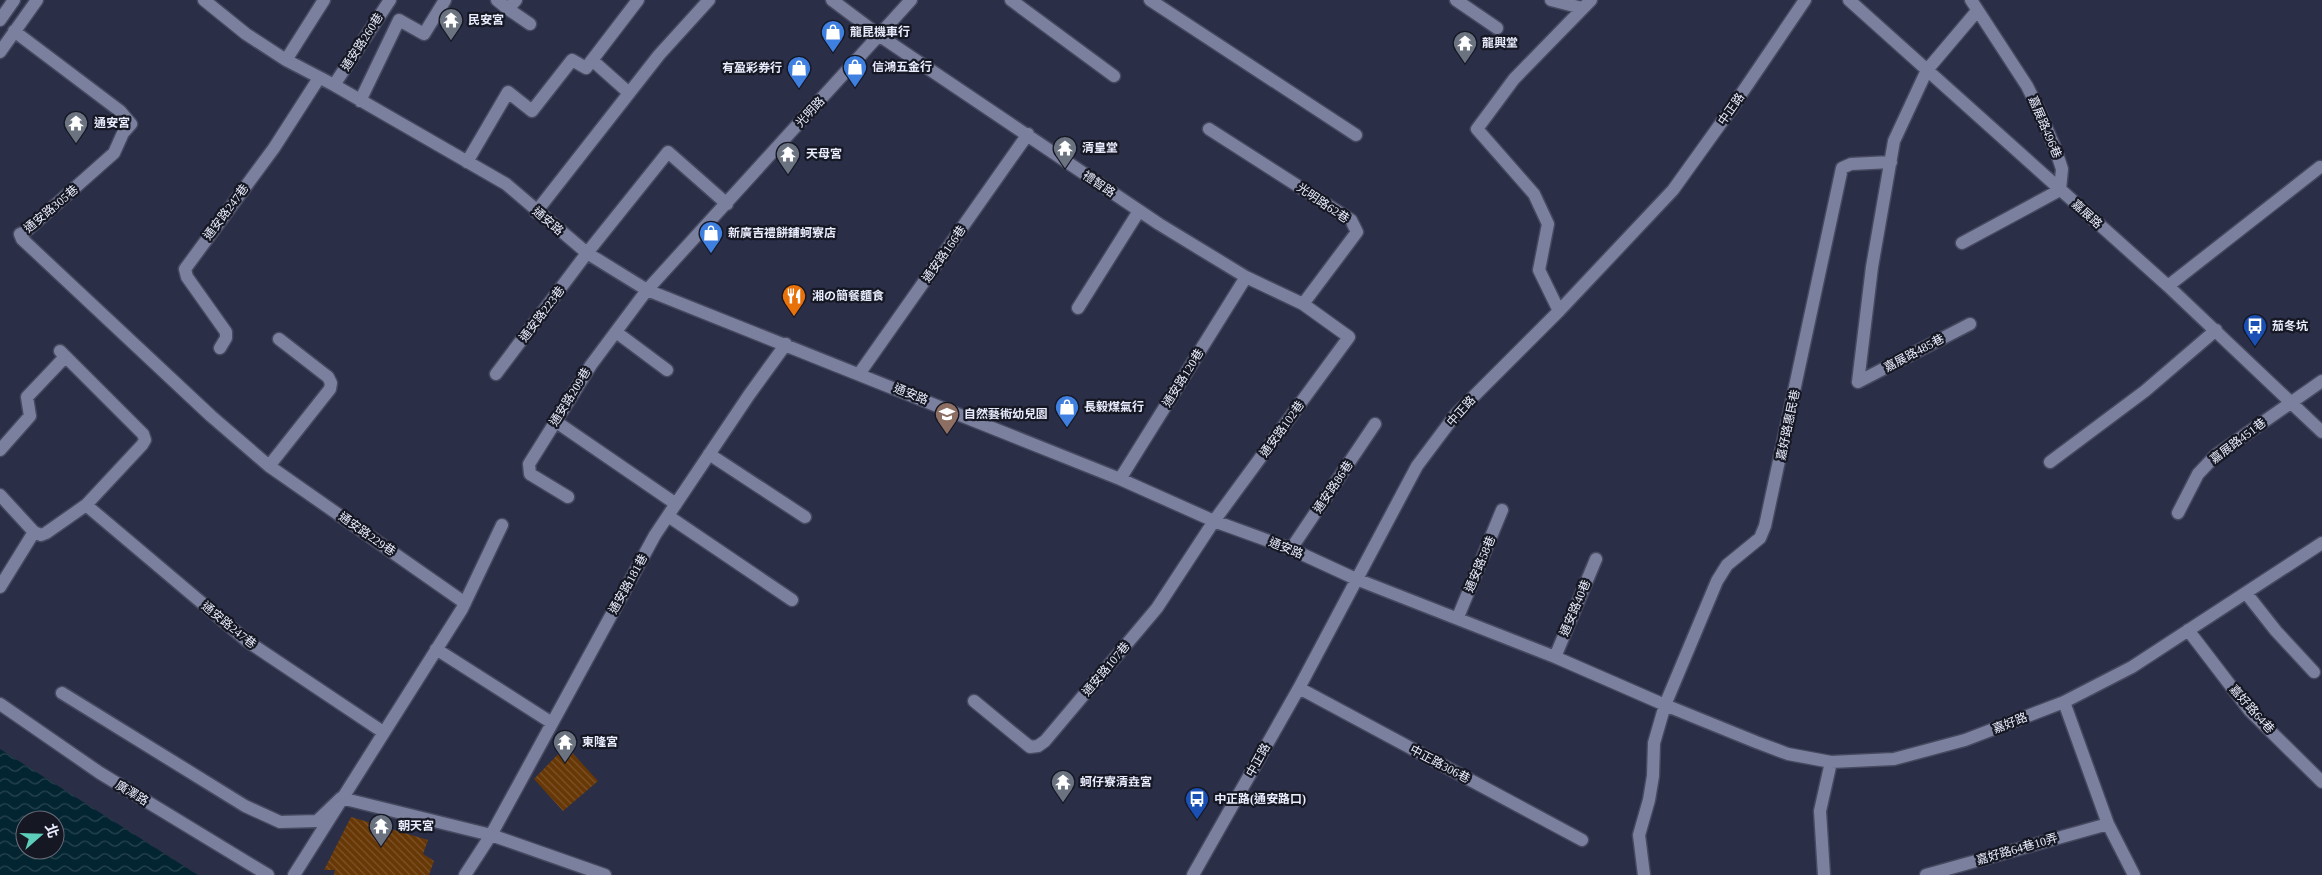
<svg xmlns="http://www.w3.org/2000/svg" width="2322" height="875" font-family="'Times New Roman','Noto Sans TC','Noto Sans JP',serif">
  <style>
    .water { fill: url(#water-waves); fill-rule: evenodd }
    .building { fill: url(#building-back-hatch) }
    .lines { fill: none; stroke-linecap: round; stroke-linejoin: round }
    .minor-casing { stroke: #46495f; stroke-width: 15 }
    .minor { stroke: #7b809e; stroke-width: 12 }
    .labels { text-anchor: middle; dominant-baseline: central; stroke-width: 4.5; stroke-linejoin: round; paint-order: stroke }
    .poi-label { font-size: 12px; font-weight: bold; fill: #e9ecfd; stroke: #151723; text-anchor: start }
    .street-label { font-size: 12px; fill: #e9ecfd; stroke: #151723 }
  </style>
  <defs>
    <pattern id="water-waves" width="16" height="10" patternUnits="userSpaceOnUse" patternTransform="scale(1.25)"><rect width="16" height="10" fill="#032531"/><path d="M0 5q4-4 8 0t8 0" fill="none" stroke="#284550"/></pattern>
    <pattern id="building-back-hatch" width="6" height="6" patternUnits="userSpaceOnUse" patternTransform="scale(1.25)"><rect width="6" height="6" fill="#673705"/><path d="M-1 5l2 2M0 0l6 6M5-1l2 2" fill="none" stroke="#7d542a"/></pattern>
  </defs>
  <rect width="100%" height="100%" fill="#2a2e47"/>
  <!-- water -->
  <path class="water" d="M0 749 198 875H0ZM25 820H55V850H25Z"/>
  <!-- building -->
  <path class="building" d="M566 746 598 781 563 811 534 779Z
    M351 817 428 840 423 854 434 861 429 875H334L335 870H324Z"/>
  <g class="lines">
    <!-- minor casing -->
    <g class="minor-casing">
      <path id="minor" d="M204 0 246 34 286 60 334 85 506 184 587 253 647 290 1120 479 1214 521 1291 549 1356 579 1555 657 1665 705 1756 742 1788 754 1831 762 1894 759 1965 740 2064 702 2132 667 2322 543
        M497 0 508 9 516 0
        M832 0 880 36 1159 224 1246 277 1303 304 1349 337 1214 521 1157 608 1045 741 1038 746 1030 747 974 701
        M1011 0 1114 76
        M1150 0 1356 135
        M1456 0 1497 28
        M1551 0 1582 8
        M1849 0 2168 286 2322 432
        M508 9 530 24
        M0 20 14 0
        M14 31 120 111 131 124 123 133 114 153 25 232 20 234 22 239 211 416 269 466 465 603
        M0 52 37 0
        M286 60 324 0
        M592 60 629 93
        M334 85 390 0
        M360 101 399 20 424 34 445 0
        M1209 129 1351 220 1357 232 1303 304
        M467 162 508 92 532 111 572 60 586 68 638 0
        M536 212 659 55 709 0
        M1962 243 2060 190 2062 169 2055 148 2036 104 2027 86 1971 0
        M2168 286 2320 167
        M1078 308 1139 211
        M1559 311 1539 270 1548 224 1534 194 1477 129 1514 79 1591 0
        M616 332 667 370
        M220 348 226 338V332L187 277 185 269 274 148 319 78
        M496 374 587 253 668 152 727 204
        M859 374 1028 134
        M1858 382 1872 267 1894 141 1927 70 1977 11
        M1858 382 1970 324
        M555 421 676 504
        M0 450 30 416 27 397 65 357
        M709 454 805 517
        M2050 462 2145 391 2216 330
        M269 466 330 389 331 383 328 377 279 339
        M1120 479 1246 277
        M0 495 34 532 41 535 46 533 86 505 142 445 145 440 143 434 60 351
        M568 497 530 474 529 464 591 365 647 290 911 0
        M86 505 247 641 383 732
        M2178 513 2198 474 2216 455 2322 381
        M668 516 792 600
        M1291 549 1375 424
        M0 587 34 532
        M2246 593 2276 631 2314 672
        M1458 617 1502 510
        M2188 630 2250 711 2322 782
        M436 649 552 723
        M1555 657 1596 559
        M1299 688 1582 840
        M62 693 245 806 280 822 317 821 341 798 491 835 605 875
        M2064 702 2108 824 2134 875
        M0 704 100 773 268 875
        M294 875 462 609 502 525
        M465 875 491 835 655 535 749 395 786 344
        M1193 875 1299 688 1417 466 1456 414 1559 311 1673 190 1729 112 1805 0
        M1644 875 1639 835 1649 800 1653 776 1654 743 1665 705 1717 581 1727 565 1760 538 1765 526 1842 168 1851 164 1891 162
        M1824 875 1820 811 1831 762
        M1926 875 2108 824"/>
    </g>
    <!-- minor -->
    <use href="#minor" class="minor"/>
  </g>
  <!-- icons -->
  <defs>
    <g id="temple-pin" transform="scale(1.25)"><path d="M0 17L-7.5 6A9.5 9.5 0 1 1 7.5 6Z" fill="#6b7280" stroke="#151723"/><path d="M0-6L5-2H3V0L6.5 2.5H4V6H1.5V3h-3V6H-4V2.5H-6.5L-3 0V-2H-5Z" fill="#fff"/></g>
    <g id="shop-pin" transform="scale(1.25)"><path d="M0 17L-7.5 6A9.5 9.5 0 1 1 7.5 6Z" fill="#3f7fe0" stroke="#151723"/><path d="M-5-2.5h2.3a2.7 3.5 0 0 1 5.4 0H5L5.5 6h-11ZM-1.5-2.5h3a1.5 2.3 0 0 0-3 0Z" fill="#fff"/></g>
    <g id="restaurant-pin" transform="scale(1.25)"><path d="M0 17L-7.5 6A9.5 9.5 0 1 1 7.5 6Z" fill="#e8710a" stroke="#151723"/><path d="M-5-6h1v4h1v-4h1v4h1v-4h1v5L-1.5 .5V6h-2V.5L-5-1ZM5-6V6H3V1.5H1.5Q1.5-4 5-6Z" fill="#fff"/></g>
    <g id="bus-pin" transform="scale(1.25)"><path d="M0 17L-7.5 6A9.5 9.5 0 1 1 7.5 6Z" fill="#1a4fb4" stroke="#151723"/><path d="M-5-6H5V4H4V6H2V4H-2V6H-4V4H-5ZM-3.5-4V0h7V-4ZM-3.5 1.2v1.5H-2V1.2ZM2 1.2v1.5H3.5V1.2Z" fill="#fff"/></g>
    <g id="school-pin" transform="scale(1.25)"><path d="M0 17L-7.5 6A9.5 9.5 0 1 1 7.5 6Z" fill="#8d6e63" stroke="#151723"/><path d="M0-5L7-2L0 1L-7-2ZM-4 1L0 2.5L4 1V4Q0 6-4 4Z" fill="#fff"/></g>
  </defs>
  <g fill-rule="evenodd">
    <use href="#temple-pin" x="451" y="20"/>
    <use href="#shop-pin" x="833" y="32"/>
    <use href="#temple-pin" x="1465" y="43"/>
    <use href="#shop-pin" x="855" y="67"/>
    <use href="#shop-pin" x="799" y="68"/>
    <use href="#temple-pin" x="76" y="123"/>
    <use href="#temple-pin" x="1065" y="148"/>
    <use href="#temple-pin" x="788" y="154"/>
    <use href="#shop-pin" x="711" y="233"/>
    <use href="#restaurant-pin" x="794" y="296"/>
    <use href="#bus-pin" x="2255" y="326"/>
    <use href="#shop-pin" x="1067" y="407"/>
    <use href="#school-pin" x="947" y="414"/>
    <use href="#temple-pin" x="565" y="742"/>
    <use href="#temple-pin" x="1063" y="782"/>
    <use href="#bus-pin" x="1197" y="799"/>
    <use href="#temple-pin" x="381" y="826"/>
  </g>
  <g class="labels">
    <!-- poi labels -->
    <g class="poi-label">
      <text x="468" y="20">民安宮</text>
      <text x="850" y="32">龍昆機車行</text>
      <text x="1482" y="43">龍興堂</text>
      <text x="872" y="67">信鴻五金行</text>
      <text x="782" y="68" text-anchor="end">有盈彩券行</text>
      <text x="94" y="123">通安宮</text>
      <text x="1082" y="148">清皇堂</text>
      <text x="806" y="154">天母宮</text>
      <text x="728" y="233">新廣吉禮餅鋪蚵寮店</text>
      <text x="812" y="296">湘の簡餐麵食</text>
      <text x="2272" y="326">茄冬坑</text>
      <text x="1084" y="407">長毅煤氣行</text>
      <text x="964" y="414">自然藝術幼兒園</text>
      <text x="582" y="742">東隆宮</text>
      <text x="1080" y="782">蚵仔寮清垚宮</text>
      <text x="1214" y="799">中正路(通安路口)</text>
      <text x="398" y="826">朝天宮</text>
    </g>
    <!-- street labels -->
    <g class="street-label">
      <text transform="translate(362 42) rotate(-57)">通安路260巷</text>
      <text transform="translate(1731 109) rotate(-55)">中正路</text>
      <text transform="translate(810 112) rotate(-47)">光明路</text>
      <text transform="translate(2045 127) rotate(67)">嘉展路496巷</text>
      <text transform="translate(1099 184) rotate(34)">禮智路</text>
      <text transform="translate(1323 203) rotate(34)">光明路62巷</text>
      <text transform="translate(51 209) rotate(-40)">通安路305巷</text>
      <text transform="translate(226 212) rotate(-53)">通安路247巷</text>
      <text transform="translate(2087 214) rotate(42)">嘉展路</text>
      <text transform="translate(548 221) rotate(40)">通安路</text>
      <text transform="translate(944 254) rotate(-55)">通安路166巷</text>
      <text transform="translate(542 314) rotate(-53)">通安路223巷</text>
      <text transform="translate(1914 353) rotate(-28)">嘉展路485巷</text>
      <text transform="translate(1183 378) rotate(-58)">通安路120巷</text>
      <text transform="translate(911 394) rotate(22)">通安路</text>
      <text transform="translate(570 397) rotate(-58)">通安路209巷</text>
      <text transform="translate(1461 411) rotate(-48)">中正路</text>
      <text transform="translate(1788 425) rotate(-78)">嘉好路惠民巷</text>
      <text transform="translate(1282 429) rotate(-54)">通安路102巷</text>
      <text transform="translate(2238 441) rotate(-37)">嘉展路451巷</text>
      <text transform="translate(1333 487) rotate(-56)">通安路86巷</text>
      <text transform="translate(367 534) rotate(35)">通安路229巷</text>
      <text transform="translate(1286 548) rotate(22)">通安路</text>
      <text transform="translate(1480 564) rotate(-67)">通安路58巷</text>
      <text transform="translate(628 584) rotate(-61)">通安路181巷</text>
      <text transform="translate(1575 608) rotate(-67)">通安路40巷</text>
      <text transform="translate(229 625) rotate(39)">通安路247巷</text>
      <text transform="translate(1106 669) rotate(-50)">通安路107巷</text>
      <text transform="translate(2252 709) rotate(48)">嘉好路64巷</text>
      <text transform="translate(2010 723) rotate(-21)">嘉好路</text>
      <text transform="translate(1258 760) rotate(-61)">中正路</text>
      <text transform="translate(1440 764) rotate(28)">中正路306巷</text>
      <text transform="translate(132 793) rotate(31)">廣澤路</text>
      <text transform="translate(2017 849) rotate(-16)">嘉好路64巷10弄</text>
    </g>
  </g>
  <!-- north arrow -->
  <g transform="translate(40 835) rotate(70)"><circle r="24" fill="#151723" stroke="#6a6c7a"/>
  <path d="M0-4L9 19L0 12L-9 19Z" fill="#5cceba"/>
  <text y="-8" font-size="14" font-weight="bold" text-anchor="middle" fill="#e9ecfd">北</text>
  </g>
</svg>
